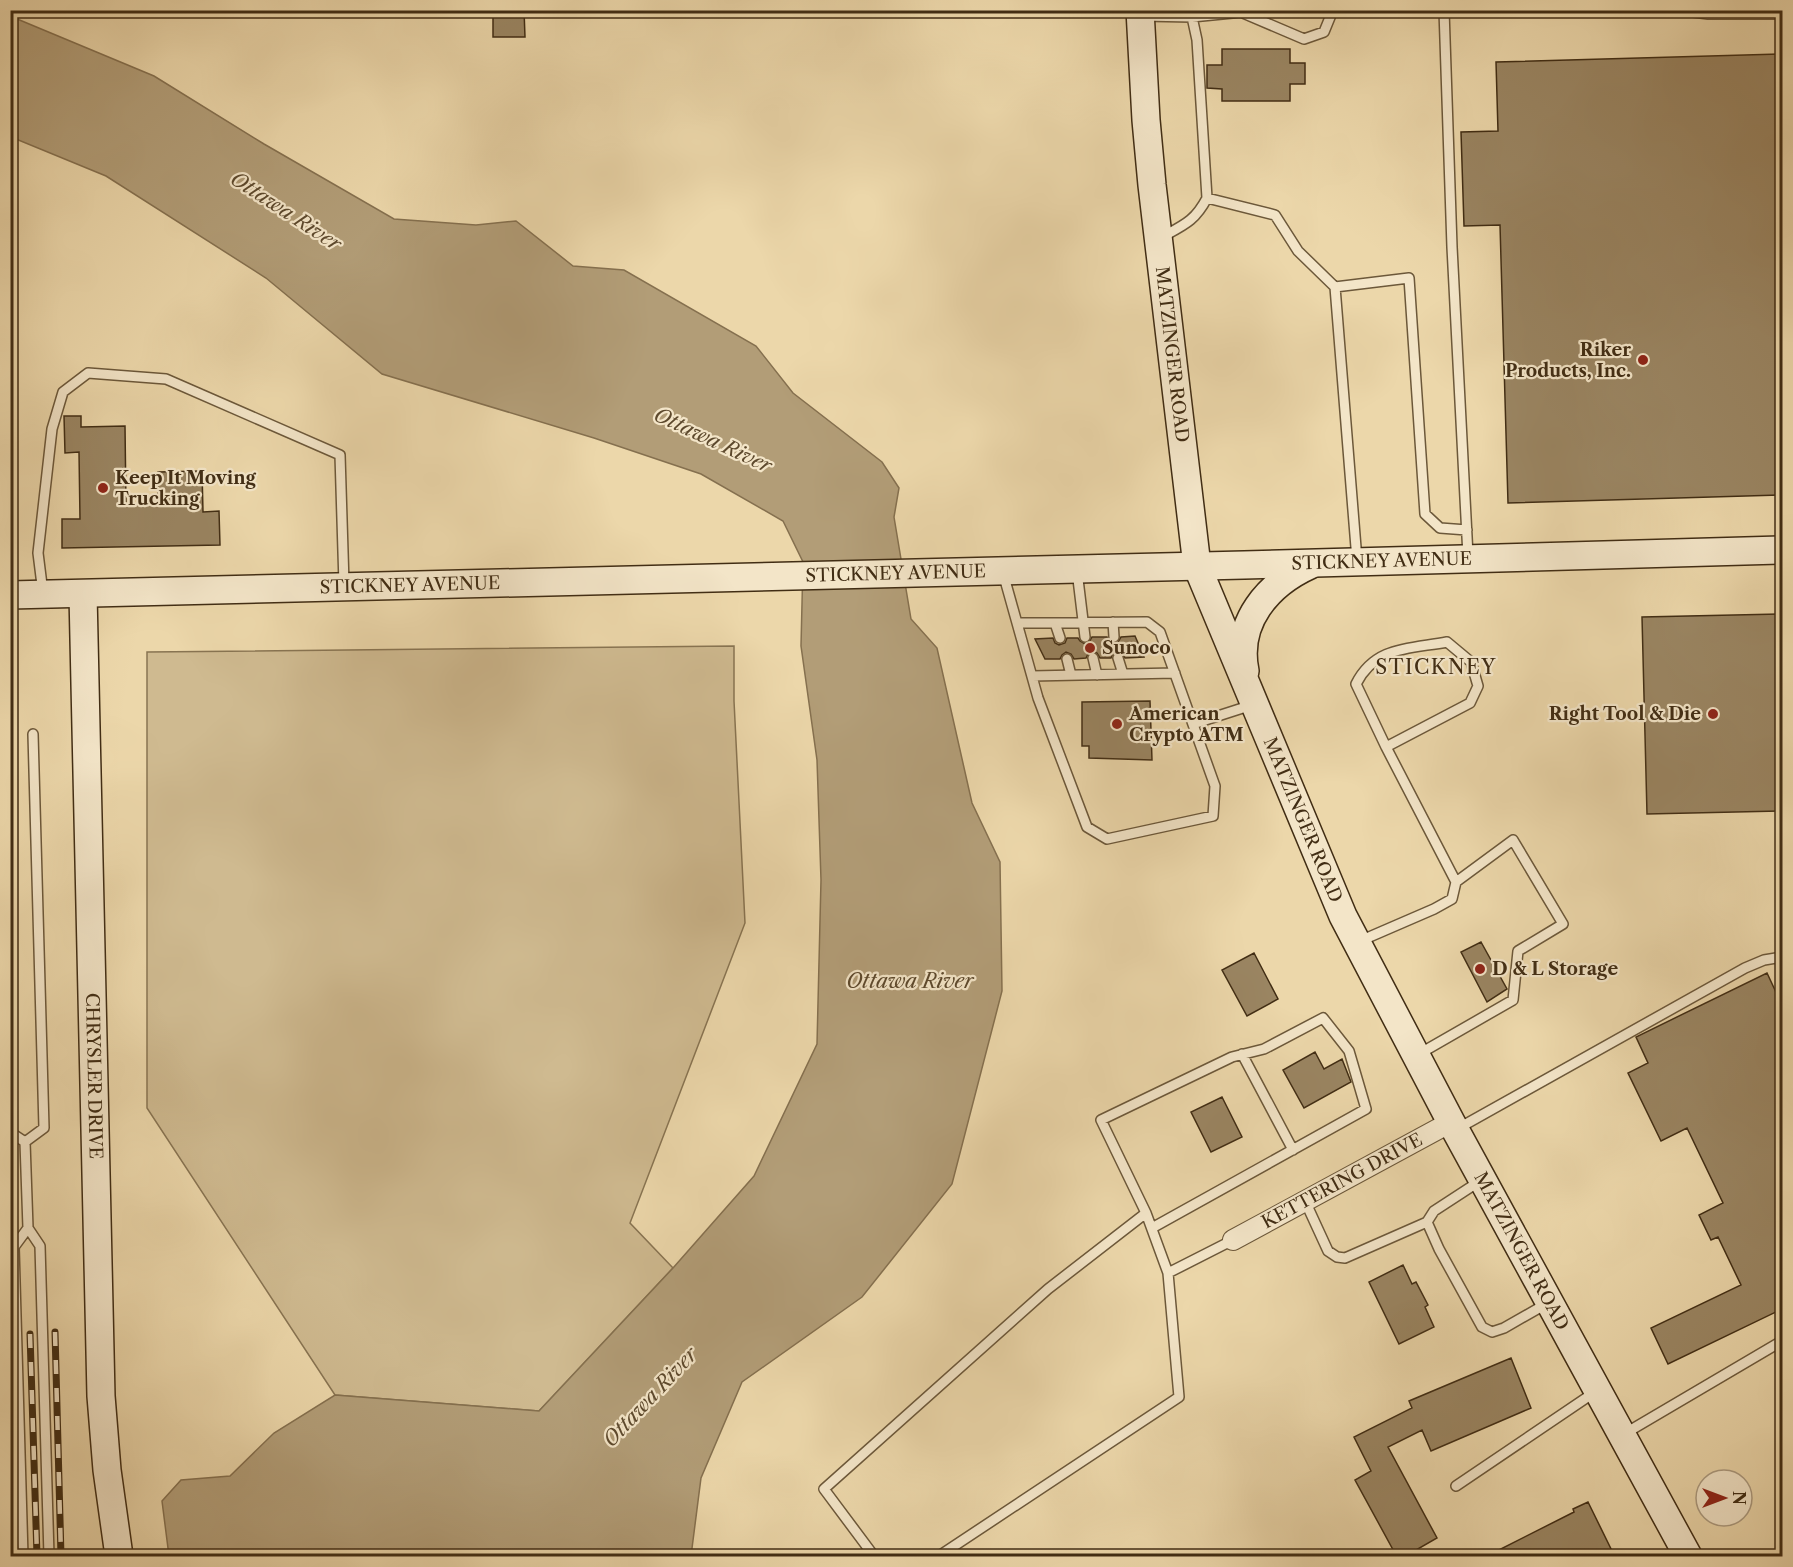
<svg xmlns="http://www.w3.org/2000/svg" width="1793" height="1567" font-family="'Libre Caslon Text',serif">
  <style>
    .green { fill: #cfba90; stroke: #887452; stroke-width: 1.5 }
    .water { fill: #b29d77; stroke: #85704f; stroke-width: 1.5 }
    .building { fill: #9a8562; stroke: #412d14; stroke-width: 1.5 }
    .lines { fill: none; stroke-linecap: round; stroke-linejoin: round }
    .lane-casing { stroke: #6c583a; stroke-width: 12 }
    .street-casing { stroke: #6c583a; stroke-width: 22 }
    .secondary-casing { stroke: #412d14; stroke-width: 30 }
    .lane { stroke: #f3e5c8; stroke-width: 9 }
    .street { stroke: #f3e5c8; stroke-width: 20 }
    .secondary { stroke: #f3e5c8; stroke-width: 27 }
    .rail-casing { stroke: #412d14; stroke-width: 7 }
    .rail { stroke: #f3e5c8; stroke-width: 4.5; stroke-dasharray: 14; stroke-linecap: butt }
    .poi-dot { fill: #8f2418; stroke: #f3e5c8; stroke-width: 2 }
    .labels { text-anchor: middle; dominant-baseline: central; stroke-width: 4.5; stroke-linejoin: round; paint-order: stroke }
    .poi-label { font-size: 18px; font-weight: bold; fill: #412d14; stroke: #f3e5c8; text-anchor: start }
    .street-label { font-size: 18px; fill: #412d14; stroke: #f3e5c8 }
    .water-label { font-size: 20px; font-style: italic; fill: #5d492d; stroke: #f3e5c8 }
    .neighbourhood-label { font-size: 20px; letter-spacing: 1.5px; fill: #412d14; stroke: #f3e5c8 }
  </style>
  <rect width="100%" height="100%" fill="#ecd7aa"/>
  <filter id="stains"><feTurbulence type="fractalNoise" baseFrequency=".00333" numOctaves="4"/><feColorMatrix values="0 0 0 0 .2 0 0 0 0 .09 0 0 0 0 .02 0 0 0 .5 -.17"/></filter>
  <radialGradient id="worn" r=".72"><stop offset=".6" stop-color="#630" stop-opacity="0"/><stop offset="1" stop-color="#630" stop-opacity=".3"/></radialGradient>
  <!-- green -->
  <path class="green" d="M734 646V701L745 923 630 1223 673 1268 539 1411 335 1395 147 1108V652Z"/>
  <!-- water -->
  <path class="water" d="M10 16 154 76 264 144 394 219 476 225 516 221 573 266 624 270 756 346 793 393 882 462 899 488 894 517 911 619 937 648 972 803 1000 862 1002 991 952 1184 862 1297 742 1382 701 1478 691 1556H169L162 1501 181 1480 230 1476 274 1433 335 1395 539 1411 673 1268 754 1176 817 1044 821 880 817 760 801 646 803 562 783 521 701 474 594 438 382 374 266 278 106 176 11 137Z"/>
  <!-- building -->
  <path class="building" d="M493 10H524L525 37H493Z
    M1222 49H1290V63H1305V84H1290V101H1222V89L1207 88V65H1222Z
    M1782 54V495L1508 503 1500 225 1464 226 1461 132 1498 131 1496 62Z
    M64 416H81V427L125 426 126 505H158V472L202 471 203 512 219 511 220 545 62 548V519H80L79 452 65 453Z
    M1782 614V811L1647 814 1642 617Z
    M1135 636 1144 657 1125 658 1119 651 1113 653 1111 658H1100L1097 653 1092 651 1088 654 1086 658 1074 659 1071 654 1066 652 1062 655 1060 659H1045L1035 639 1053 638 1055 643 1059 645 1065 643 1067 638H1078L1080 641 1085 644 1089 642 1092 637H1107L1109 641 1114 644 1118 642 1121 637Z
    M1150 701 1152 760 1089 758V746H1082V702Z
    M1481 942 1507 989 1487 1002 1461 952Z
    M1254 953 1278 999 1247 1016 1222 970Z
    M1767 973 1782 1005V1309L1668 1364 1651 1328 1741 1285 1718 1237 1711 1240 1699 1215 1723 1203 1687 1128 1661 1141 1628 1073 1648 1063 1636 1037Z
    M1315 1052 1324 1069 1342 1059 1351 1082 1304 1108 1283 1070Z
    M1222 1097 1242 1137 1211 1152 1191 1112Z
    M1403 1265 1412 1284 1416 1282 1428 1305 1425 1307 1434 1327 1399 1344 1369 1282Z
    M1511 1358 1531 1408 1431 1451 1422 1430 1388 1447 1437 1538 1404 1557H1397L1355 1480 1371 1471 1354 1437 1412 1408 1409 1401Z
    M1588 1502 1615 1557H1485L1574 1512 1573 1509Z"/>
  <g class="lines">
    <!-- lane casing -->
    <g class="lane-casing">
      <path id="lane" d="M1444 10 1452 247 1468 556
        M1678 10 1708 14H1782
        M1243 13 1304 39 1324 32 1333 10
        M1142 16 1192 17 1263 10
        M1207 198 1275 215 1298 251 1335 287 1357 560
        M1162 237C1184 225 1195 221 1207 198L1197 40 1192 17
        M1335 287 1409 278 1425 514 1440 528 1467 530
        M1077 571 1085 637
        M1003 573 1038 698 1087 827 1107 839 1213 816 1215 786 1160 632 1147 622 1017 623
        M43 593 38 553 52 429 63 392 88 373 166 379 340 455 344 584
        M1113 622 1114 637
        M1055 623 1060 638
        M1093 658 1097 675
        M1118 658 1123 674
        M1067 659 1071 675
        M1032 676 1175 673
        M1193 724 1252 705
        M1386 747 1470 703 1478 686 1471 662 1447 642C1410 649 1375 646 1356 684L1386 747 1456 882
        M1360 941 1434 909 1452 899 1456 882 1513 840 1563 924 1518 951 1513 1000 1419 1054
        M1242 1054 1293 1150
        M1457 1129 1745 968 1764 960 1782 957
        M10 1132 25 1142
        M25 1142 44 1128 33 734
        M1480 1181 1434 1211 1427 1222 1439 1249 1482 1327 1492 1332 1504 1328 1546 1304
        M1305 1201 1328 1251 1337 1257 1345 1258 1427 1222
        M28 1228 40 1246 49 1556
        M1152 1228 1366 1109 1349 1051 1323 1018 1264 1049 1232 1057 1101 1120 1146 1213 1168 1273
        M1624 1434 1782 1341
        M1456 1486 1595 1392
        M23 1556 14 1247 28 1228 25 1142
        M874 1556 824 1489 1048 1289 1146 1213
        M939 1556 1179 1397 1168 1273 1233 1240"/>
    </g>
    <!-- street casing -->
    <g class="street-casing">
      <g id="street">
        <path id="s1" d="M1233 1240 1451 1122"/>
      </g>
    </g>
    <!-- secondary casing -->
    <g class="secondary-casing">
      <g id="secondary">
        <path id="s2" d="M1140 10 1146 120 1152 185 1197 566 1343 916 1451 1122 1688 1556"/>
        <path id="s3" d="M83 594 101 1396 107 1470 119 1556"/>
        <path id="s4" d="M10 595 1244 565 1782 550"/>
        <path d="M1245 671C1235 622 1268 584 1310 565"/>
      </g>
    </g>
    <!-- lane -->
    <use href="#lane" class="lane"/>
    <!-- street -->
    <use href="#street" class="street"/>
    <!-- secondary -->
    <use href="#secondary" class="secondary"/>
    <!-- rail casing -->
    <g class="rail-casing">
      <path id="rail" d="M55 1332 61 1556
        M30 1334 37 1556"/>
    </g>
    <!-- rail -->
    <use href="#rail" class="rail"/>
  </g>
  <!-- markers -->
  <g class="poi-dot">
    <circle cx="1643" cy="360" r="6"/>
    <circle cx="103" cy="488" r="6"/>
    <circle cx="1090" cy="648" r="6"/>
    <circle cx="1713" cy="714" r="6"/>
    <circle cx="1117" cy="724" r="6"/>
    <circle cx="1480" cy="969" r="6"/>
  </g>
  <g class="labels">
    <!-- poi labels -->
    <g class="poi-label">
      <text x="1631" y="350" text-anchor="end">Riker<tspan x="1631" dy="21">Products, Inc.</tspan></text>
      <text x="115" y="478">Keep It Moving<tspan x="115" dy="21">Trucking</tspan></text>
      <text x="1102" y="648">Sunoco</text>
      <text x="1129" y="714">American<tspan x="1129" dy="21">Crypto ATM</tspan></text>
      <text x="1701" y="714" text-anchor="end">Right Tool &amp; Die</text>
      <text x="1492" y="969">D &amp; L Storage</text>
    </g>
    <!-- street labels -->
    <g class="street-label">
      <text stroke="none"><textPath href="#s2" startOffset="346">MATZINGER ROAD</textPath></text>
      <text stroke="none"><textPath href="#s4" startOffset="1372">STICKNEY AVENUE</textPath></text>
      <text stroke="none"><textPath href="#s4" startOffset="886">STICKNEY AVENUE</textPath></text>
      <text stroke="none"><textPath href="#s4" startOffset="400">STICKNEY AVENUE</textPath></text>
      <text stroke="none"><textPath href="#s2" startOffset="834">MATZINGER ROAD</textPath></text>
      <text stroke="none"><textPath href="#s3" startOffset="482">CHRYSLER DRIVE</textPath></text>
      <text stroke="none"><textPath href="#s1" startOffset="124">KETTERING DRIVE</textPath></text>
      <text stroke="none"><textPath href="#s2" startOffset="1318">MATZINGER ROAD</textPath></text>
    </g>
    <!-- water labels -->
    <g class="water-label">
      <text transform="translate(286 211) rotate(33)">Ottawa River</text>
      <text transform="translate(713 440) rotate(25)">Ottawa River</text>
      <text x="910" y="981">Ottawa River</text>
      <text transform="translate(650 1397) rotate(-47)">Ottawa River</text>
    </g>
    <!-- neighbourhood labels -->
    <g class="neighbourhood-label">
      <text x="1436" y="667">STICKNEY</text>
    </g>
  </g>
  <!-- margin -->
  <rect width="1793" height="1567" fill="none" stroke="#ecd7aa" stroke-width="36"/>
  <rect x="12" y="12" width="1769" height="1543" fill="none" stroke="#412d14" stroke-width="3"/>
  <rect x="18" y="18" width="1757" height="1531" fill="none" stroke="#412d14" stroke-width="1.5"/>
  <!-- north arrow -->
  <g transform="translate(1724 1498) rotate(90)"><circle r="28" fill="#f3e5c8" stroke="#ac9b80" stroke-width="1.5"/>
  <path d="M0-4.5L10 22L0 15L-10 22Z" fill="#8f2418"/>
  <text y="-9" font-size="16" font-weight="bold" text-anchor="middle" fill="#412d14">N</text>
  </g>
  <rect width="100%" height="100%" filter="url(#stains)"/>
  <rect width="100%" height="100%" fill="url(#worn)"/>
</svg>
